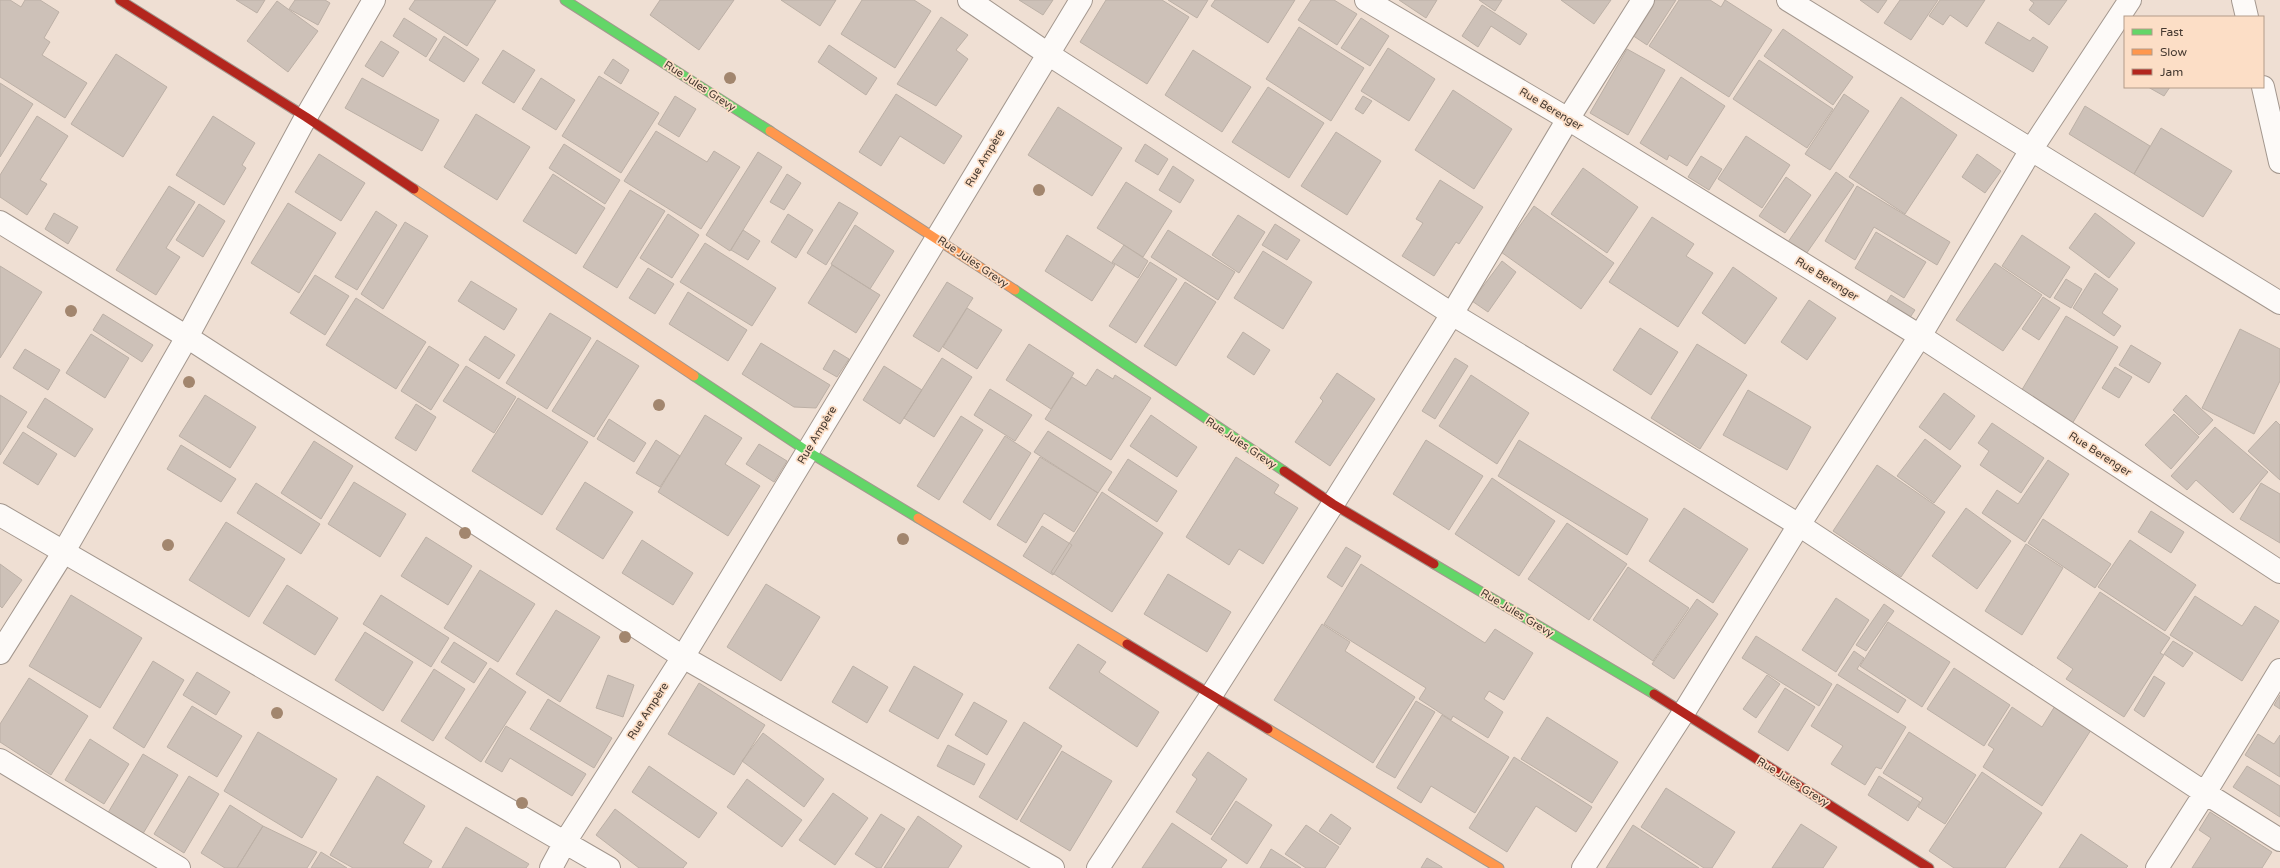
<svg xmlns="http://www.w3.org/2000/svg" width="2280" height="868" font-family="'Varela Round',sans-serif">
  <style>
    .building { fill: #cdc1b8; stroke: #bcb0a6 }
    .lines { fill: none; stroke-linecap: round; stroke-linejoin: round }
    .lane-casing { stroke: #a3978e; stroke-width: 24 }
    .street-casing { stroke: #a3978e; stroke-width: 24 }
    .fast-casing { stroke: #a3978e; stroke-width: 11 }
    .slow-casing { stroke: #a3978e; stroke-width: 11 }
    .jam-casing { stroke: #a3978e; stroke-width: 11 }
    .lane { stroke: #fdfaf8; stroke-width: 22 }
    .street { stroke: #fdfaf8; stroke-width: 22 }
    .fast { stroke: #63d668; stroke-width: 9 }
    .slow { stroke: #ff974d; stroke-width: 9 }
    .jam { stroke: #b3261e; stroke-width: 9 }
    .tree { fill: #a2866e }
    .labels { text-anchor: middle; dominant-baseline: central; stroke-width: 3.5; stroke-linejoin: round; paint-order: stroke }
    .street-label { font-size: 11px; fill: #453930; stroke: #fcdec6 }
  </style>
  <rect width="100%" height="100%" fill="#efdfd3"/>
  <!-- building -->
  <path class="building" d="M0 0H10L21 7 25 0H40L59 12 44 38 50 42 42 55 87 83 65 118 0 77Z
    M236 0H265L257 13Z
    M295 0H325L330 3 318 25 289 9Z
    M415 0H496L467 46 409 9Z
    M660 0H734L699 50 650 15Z
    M781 0H836L820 26Z
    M862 0H914L931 11 895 68 841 34Z
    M1019 0H1053L1043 15Z
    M1106 0H1162L1189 17 1147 84 1080 42Z
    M1168 0H1208L1197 18Z
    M1215 0H1295L1268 43 1211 6Z
    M1311 0H1334L1357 14 1337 45 1298 20Z
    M1399 0H1437L1426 18Z
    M1479 0H1502L1495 11Z
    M1561 0H1611L1594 24Z
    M1655 0H1676L1647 45 1632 35Z
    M1679 0H1710L1721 7 1725 0 1772 30 1729 97 1649 46Z
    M1860 0H1887L1878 13Z
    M1900 0H1938L1911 40 1884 23Z
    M1940 0H1985L1967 27 1950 15 1943 25 1929 16Z
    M2030 0H2067L2049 25 2029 10 2034 3Z
    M277 1 318 31 288 72 247 41Z
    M1482 5 1527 34 1520 45 1491 26 1478 47 1462 36Z
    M941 17 968 35 956 50 968 59 936 106 897 84Z
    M404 18 437 39 426 57 393 36Z
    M1361 18 1389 36 1370 66 1341 48Z
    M1998 22 2030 41 2033 37 2048 47 2033 72 1985 43Z
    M1299 27 1364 68 1331 121 1266 79Z
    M1783 29 1853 77 1833 105 1764 56Z
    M444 36 479 59 464 82 429 60Z
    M381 41 399 52 383 77 365 66Z
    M829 45 877 78 866 95 818 62Z
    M1388 48 1435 79 1409 121 1361 91Z
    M1627 49 1665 70 1628 135 1590 113Z
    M503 50 535 70 514 103 482 83Z
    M1193 50 1251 87 1222 132 1165 95Z
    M116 54 167 87 123 157 71 124Z
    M613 59 629 70 621 84 604 73Z
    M1759 60 1833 109 1807 148 1733 99Z
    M599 76 659 113 621 173 562 136Z
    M1681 77 1725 106 1687 166 1669 155 1667 160 1640 143Z
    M362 78 439 120 422 151 345 108Z
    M541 78 575 100 556 130 522 109Z
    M0 83 33 104 0 157Z
    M1268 87 1324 123 1289 178 1232 142Z
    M2148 87H2170L2164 96Z
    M1453 90 1512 129 1474 189 1415 150Z
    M896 94 962 136 944 164 900 136 881 166 859 152Z
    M1844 94 1869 111 1830 170 1805 154Z
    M675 96 696 109 679 137 658 124Z
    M1363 96 1372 101 1363 114 1355 109Z
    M1901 97 1957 135 1905 214 1849 177Z
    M2085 106 2150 146 2134 174 2069 134Z
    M1058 107 1122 148 1092 196 1028 155Z
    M476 114 530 147 497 200 444 167Z
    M37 116 68 136 40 180 47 184 27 215 0 197V175Z
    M213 116 255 143 242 165 246 168 224 205 176 175Z
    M2161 128 2232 171 2203 217 2134 174Z
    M656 131 707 162 714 151 740 167 701 229 624 181Z
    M1336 132 1381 161 1347 215 1301 186Z
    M1746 136 1790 165 1762 208 1718 179Z
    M564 144 620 180 605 204 549 168Z
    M1145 144 1168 159 1158 175 1135 161Z
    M758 152 782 167 730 251 706 235Z
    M319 154 365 183 341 221 295 192Z
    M1977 154 2001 171 1985 193 1962 177Z
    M1701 156 1722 169 1709 190 1688 177Z
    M1173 166 1194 180 1180 203 1159 190Z
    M1583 168 1638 207 1607 253 1551 214Z
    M1836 172 1854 185 1806 254 1788 242Z
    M553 174 605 208 576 254 523 221Z
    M787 174 801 183 784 210 770 202Z
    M1786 177 1811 195 1785 233 1759 216Z
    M1440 180 1483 207 1459 244 1456 242 1434 276 1402 256 1423 223 1416 219Z
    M1126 182 1172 211 1143 257 1097 228Z
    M169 186 195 202 166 248 180 257 156 295 116 270Z
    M1857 186 1950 242 1937 265 1874 227 1855 260 1825 241Z
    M630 190 665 211 617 288 583 267Z
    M839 202 858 213 826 265 807 253Z
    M288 203 336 233 299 293 251 263Z
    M199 204 225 221 203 257 176 240Z
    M1534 206 1614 263 1581 309 1501 252Z
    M376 211 397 225 357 290 335 277Z
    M54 213 78 227 68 244 45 229Z
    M2095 213 2135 243 2109 278 2069 248Z
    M668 214 699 235 672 278 640 258Z
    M788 214 813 230 796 258 771 242Z
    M1238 215 1265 232 1239 273 1212 255Z
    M1652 217 1694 244 1686 256 1713 273 1678 327 1609 282Z
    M405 222 428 236 383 309 361 294Z
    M1275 224 1300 240 1287 260 1262 245Z
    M855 225 894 251 870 289 831 264Z
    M743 230 760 241 748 260 731 250Z
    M1168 230 1235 272 1218 300 1151 257Z
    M1876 232 1926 262 1904 298 1855 268Z
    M1067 235 1115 265 1092 301 1045 271Z
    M2022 235 2070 267 2050 298 2002 266Z
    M705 243 776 288 752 326 680 282Z
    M1124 245 1148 261 1138 278 1112 262Z
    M1263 251 1312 282 1283 329 1234 298Z
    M1502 261 1516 272 1488 312 1472 301Z
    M1150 262 1177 279 1136 343 1109 326Z
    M1995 263 2042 295 2003 351 1956 320Z
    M832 265 880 295 856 333 808 303Z
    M0 266 42 292 0 358Z
    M1733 267 1777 298 1745 344 1702 313Z
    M648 268 674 284 655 314 629 298Z
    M2095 273 2118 289 2102 313 2121 326 2114 336 2073 308Z
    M315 275 349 296 325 335 290 313Z
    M2066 279 2082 289 2071 308 2054 298Z
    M471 281 517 309 504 330 458 301Z
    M947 282 973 298 939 352 913 336Z
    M1185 282 1216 302 1176 366 1144 346Z
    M688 292 747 330 728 361 669 324Z
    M1891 295 1915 310 1909 319 1886 303Z
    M2043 297 2060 308 2039 340 2022 329Z
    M356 298 426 342 396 389 326 345Z
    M1809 300 1836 318 1807 360 1781 342Z
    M967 308 1002 330 977 369 943 347Z
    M550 313 591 338 547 409 506 383Z
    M103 314 153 345 142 362 93 330Z
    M2066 316 2118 347 2072 424 2020 393Z
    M1640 328 1678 352 1651 395 1613 370Z
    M2240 329 2280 349V381L2254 434 2202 408Z
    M1243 332 1270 350 1254 375 1227 357Z
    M91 334 129 358 105 398 66 373Z
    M485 336 515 355 499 379 469 360Z
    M597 340 639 366 594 437 552 411Z
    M761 343 830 385 816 408 794 407 742 374Z
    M1029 344 1074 373 1051 409 1006 380Z
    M1697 344 1747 375 1700 449 1651 418Z
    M2131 345 2161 363 2149 383 2119 365Z
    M429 346 459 365 431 410 401 391Z
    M25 349 60 370 48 390 13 368Z
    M834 350 849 359 837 377 823 369Z
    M942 358 972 377 934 437 904 418Z
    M1455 358 1468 366 1435 419 1422 411Z
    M466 366 516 397 494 433 443 401Z
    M884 366 922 390 900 424 863 400Z
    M2115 367 2132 377 2119 398 2102 388Z
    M1097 369 1113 379 1115 375 1151 398 1111 460 1045 419 1072 377 1086 386Z
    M1337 373 1375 399 1330 466 1295 442 1323 401 1320 398Z
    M1471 375 1529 413 1497 464 1439 426Z
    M990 389 1032 415 1015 441 974 415Z
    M1748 390 1811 427 1787 470 1723 435Z
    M1944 393 1975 416 1950 450 1919 427Z
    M0 395 27 412 0 455Z
    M205 395 256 427 230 468 179 436Z
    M2186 395 2213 420 2199 435 2173 410Z
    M45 398 93 429 75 457 27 427Z
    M518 398 588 442 542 515 472 471Z
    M416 404 436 417 416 451 395 438Z
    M2174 414 2199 437 2171 469 2145 445Z
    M705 415 742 438 725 464 760 486 728 536 658 492Z
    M1151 415 1197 447 1177 477 1130 446Z
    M961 416 983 430 939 500 917 486Z
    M609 419 646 443 634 462 597 439Z
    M2276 421 2280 425V480L2248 451Z
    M1992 423 2044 458 2021 493 1980 465 1989 451 1978 443Z
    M2215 427 2268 472 2233 513 2196 480 2187 490 2171 476Z
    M1048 431 1112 472 1098 493 1034 452Z
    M23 432 57 454 38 485 3 463Z
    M1005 436 1031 453 990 520 963 502Z
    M1925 439 1961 466 1934 503 1897 476Z
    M656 440 680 456 660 487 636 473Z
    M1426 440 1483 476 1449 530 1393 494Z
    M1519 440 1648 519 1627 555 1498 476Z
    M314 441 353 466 321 519 281 493Z
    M759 444 787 461 774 482 746 464Z
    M181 445 236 479 221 502 167 469Z
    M1040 457 1098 493 1074 532 1044 513 1026 543 997 525Z
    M1236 457 1279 485 1274 493 1298 508 1263 564 1239 549 1229 565 1186 537Z
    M1128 459 1177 491 1157 522 1108 490Z
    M2048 460 2069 474 2025 542 1982 513 1997 490 2018 504Z
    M1877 465 1945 512 1901 577 1833 531Z
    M1492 478 1555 521 1519 576 1455 534Z
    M354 482 406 514 380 557 328 524Z
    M585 482 633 512 603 559 556 529Z
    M256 483 320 524 301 554 237 513Z
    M2261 483 2280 494V543L2240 519Z
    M1102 492 1163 533 1112 612 1051 572Z
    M1684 508 1748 549 1713 603 1649 561Z
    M1966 508 2011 541 1977 589 1932 556Z
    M2151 511 2184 532 2171 553 2138 532Z
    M2043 519 2111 564 2095 588 2028 543Z
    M226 522 285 559 249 617 189 580Z
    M1567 523 1627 564 1589 620 1528 579Z
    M1042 526 1072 545 1053 575 1023 556Z
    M426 537 472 566 448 605 401 576Z
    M642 540 693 573 673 605 622 573Z
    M2130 540 2196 585 2165 631 2098 587Z
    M2026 544 2063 568 2022 635 1985 611Z
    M1346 547 1361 556 1342 587 1327 577Z
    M0 564 22 580 2 608 0 606Z
    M1361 564 1485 643 1495 629 1533 653 1504 700 1489 691 1484 699 1503 712 1488 738 1453 716 1451 720 1419 699 1426 688 1324 624Z
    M1628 567 1689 608 1653 661 1593 620Z
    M480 570 535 604 498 662 444 628Z
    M1168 574 1231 612 1207 652 1144 614Z
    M766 584 820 617 781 681 727 647Z
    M287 585 338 618 315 655 263 623Z
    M2100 592 2170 638 2160 653 2164 655 2124 717 2066 679 2073 669 2057 658Z
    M71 595 142 638 100 708 29 666Z
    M381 595 449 638 431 667 363 624Z
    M2195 596 2242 626 2255 606 2279 621 2242 681 2170 635Z
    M1836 598 1869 620 1836 672 1802 650Z
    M1697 599 1718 614 1674 679 1652 664Z
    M1884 604 1894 611 1866 651 1856 645Z
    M556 610 600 637 560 702 516 674Z
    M1888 622 1950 662 1922 707 1860 666Z
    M1322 624 1350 642 1345 651 1415 697 1373 763 1274 700Z
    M365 632 413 662 383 711 335 680Z
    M1756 636 1832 684 1819 706 1742 658Z
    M2173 641 2193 653 2183 667 2164 654Z
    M454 642 487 663 474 683 441 662Z
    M1078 644 1106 662 1099 672 1159 712 1137 747 1049 688Z
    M1854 651 1864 658 1857 669 1906 700 1898 713 1838 675Z
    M153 661 184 680 144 748 113 728Z
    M853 666 888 687 867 723 832 702Z
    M914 666 963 694 938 739 889 711Z
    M490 668 526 692 481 762 445 738Z
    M1954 668 2010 705 1984 746 1927 709Z
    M434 669 465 689 433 741 401 721Z
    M197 672 230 692 216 715 183 695Z
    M608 675 634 685 623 717 596 708Z
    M1767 675 1780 684 1756 718 1743 709Z
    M2154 676 2165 683 2144 717 2134 710Z
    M29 678 88 716 51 775 0 742V724Z
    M699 683 765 725 734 775 668 734Z
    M1837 684 1906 727 1881 769 1876 767 1865 785 1831 764 1843 746 1811 726Z
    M1785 688 1815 707 1788 751 1758 732Z
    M2280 695V709L2274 705Z
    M548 699 612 738 594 768 530 729Z
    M1416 701 1435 712 1395 778 1376 767Z
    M974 702 1007 721 987 755 955 735Z
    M192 706 242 736 217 777 167 747Z
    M2055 706 2091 730 2042 806 1983 767 1994 749 1988 745 2012 707 2042 727Z
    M1442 715 1509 757 1475 813 1431 786 1421 803 1397 788Z
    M1547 717 1618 762 1592 803 1521 759Z
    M1024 722 1062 746 1017 820 979 797Z
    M506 726 586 774 572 796 510 758 502 772 485 762Z
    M258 732 337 779 302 838 224 791Z
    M1909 732 1976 775 1945 824 1918 807 1923 798 1883 773Z
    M763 733 824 779 804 807 742 761Z
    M2258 734 2274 744 2280 735V777L2245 755Z
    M90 739 129 764 104 804 65 780Z
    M948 745 985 764 974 785 937 766Z
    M1062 751 1112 781 1070 851 1020 821Z
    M1208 752 1247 779 1211 835 1176 812 1197 779 1192 775Z
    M143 754 178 775 141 837 106 816Z
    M1514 757 1592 807 1576 832 1536 806 1507 852 1469 828Z
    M649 766 717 813 699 838 632 792Z
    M2247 766 2280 786V817L2233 787Z
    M1982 772 2042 813 2005 868H1954L1929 851Z
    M189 776 219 794 184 853 154 834Z
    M377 776 425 806 403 843 432 861 428 868H353L330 855Z
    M1879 776 1920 802 1908 821 1868 795Z
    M747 779 802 820 782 847 727 807Z
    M1666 788 1735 832 1712 868H1704L1641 827Z
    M833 793 868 818 835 865 799 840Z
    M1236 801 1272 825 1247 864 1211 839Z
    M230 805 263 826 237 868H225L201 853Z
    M615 809 687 863 683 868H639L596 835Z
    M2210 812 2272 852 2262 868H2192L2211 838 2199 830Z
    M881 814 905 829 881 868H877L855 854Z
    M1331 814 1351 828 1340 845 1319 831Z
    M918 816 962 846 948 868H884Z
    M1172 823 1227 860 1221 868H1142Z
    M1801 824 1837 847 1823 868H1772Z
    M1306 825 1339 847 1325 868H1306L1285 854Z
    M1633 825 1699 868H1606Z
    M263 826 317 852 307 868H237Z
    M466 827 529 864 526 868H442Z
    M2081 834 2128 866 2126 868H2059Z
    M1271 849 1301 868H1260Z
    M321 852 347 868H311Z
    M1427 858 1442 867V868H1421Z"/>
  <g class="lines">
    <!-- lane casing -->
    <g class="lane-casing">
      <path id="lane" d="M2243 0 2247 17
        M2263 87 2280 162"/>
    </g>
    <!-- street casing -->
    <g class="street-casing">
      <path id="street" d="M969 0 1048 54 1452 314 1799 525 2205 793 2280 840
        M1366 0 1568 119 1920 336 2280 572
        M1788 0 2280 303
        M0 222 187 337 683 657 1053 868
        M0 515 609 868
        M0 653 63 553 187 337 306 117 374 0
        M0 760 179 868
        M551 868 565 842 683 657 1081 0
        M1098 868 1212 694 1333 504 1452 314 1568 119 1643 0
        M1583 868 1684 712 1799 525 1920 336 2031 150 2130 0
        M2157 868 2205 793 2280 670"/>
    </g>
    <!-- fast casing -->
    <g class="fast-casing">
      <path id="fast" d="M565 0 770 131
        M1015 290 1284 471
        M694 376 807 451 918 518
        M1434 564 1654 694"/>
    </g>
    <!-- slow casing -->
    <g class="slow-casing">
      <path id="slow" d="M770 131 1015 290
        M414 189 694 376
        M918 518 1127 644
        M1268 729 1499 868"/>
    </g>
    <!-- jam casing -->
    <g class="jam-casing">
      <path id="jam" d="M120 0 306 117 414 189
        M1284 471 1333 504 1434 564
        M1127 644 1268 729
        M1654 694 1929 868"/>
    </g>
    <!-- lane -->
    <use href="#lane" class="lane"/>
    <!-- street -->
    <use href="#street" class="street"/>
    <!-- fast -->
    <use href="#fast" class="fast"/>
    <!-- slow -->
    <use href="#slow" class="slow"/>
    <!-- jam -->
    <use href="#jam" class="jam"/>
  </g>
  <!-- trees -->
  <g class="tree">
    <circle cx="730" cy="78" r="6"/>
    <circle cx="1039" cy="190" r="6"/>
    <circle cx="71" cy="311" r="6"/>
    <circle cx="189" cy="382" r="6"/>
    <circle cx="659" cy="405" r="6"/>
    <circle cx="465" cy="533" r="6"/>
    <circle cx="903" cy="539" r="6"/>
    <circle cx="168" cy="545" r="6"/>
    <circle cx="625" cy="637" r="6"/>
    <circle cx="277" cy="713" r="6"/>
    <circle cx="522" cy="803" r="6"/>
  </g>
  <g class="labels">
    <!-- street labels -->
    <g class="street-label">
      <text transform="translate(700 86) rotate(33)">Rue Jules Grevy</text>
      <text transform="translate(1551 109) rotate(31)">Rue Berenger</text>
      <text transform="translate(985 158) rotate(-59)">Rue Ampère</text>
      <text transform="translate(973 262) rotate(34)">Rue Jules Grevy</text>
      <text transform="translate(1827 279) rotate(32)">Rue Berenger</text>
      <text transform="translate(817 435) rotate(-59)">Rue Ampère</text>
      <text transform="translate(1241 443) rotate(34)">Rue Jules Grevy</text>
      <text transform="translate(2100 454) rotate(33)">Rue Berenger</text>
      <text transform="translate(1517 613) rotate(31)">Rue Jules Grevy</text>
      <text transform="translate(648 711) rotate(-57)">Rue Ampère</text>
      <text transform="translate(1793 782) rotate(32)">Rue Jules Grevy</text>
    </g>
  </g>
  <!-- legend -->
  <rect x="2124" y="16" width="140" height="72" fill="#fcdec6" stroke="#b39c8a"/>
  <rect x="2132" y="29" width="20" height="6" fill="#63d668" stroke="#b39c8a"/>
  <text x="2160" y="36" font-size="12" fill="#453930">Fast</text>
  <rect x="2132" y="49" width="20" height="6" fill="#ff974d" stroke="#b39c8a"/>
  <text x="2160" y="56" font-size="12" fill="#453930">Slow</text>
  <rect x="2132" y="69" width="20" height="6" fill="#b3261e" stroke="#b39c8a"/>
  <text x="2160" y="76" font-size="12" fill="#453930">Jam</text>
</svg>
